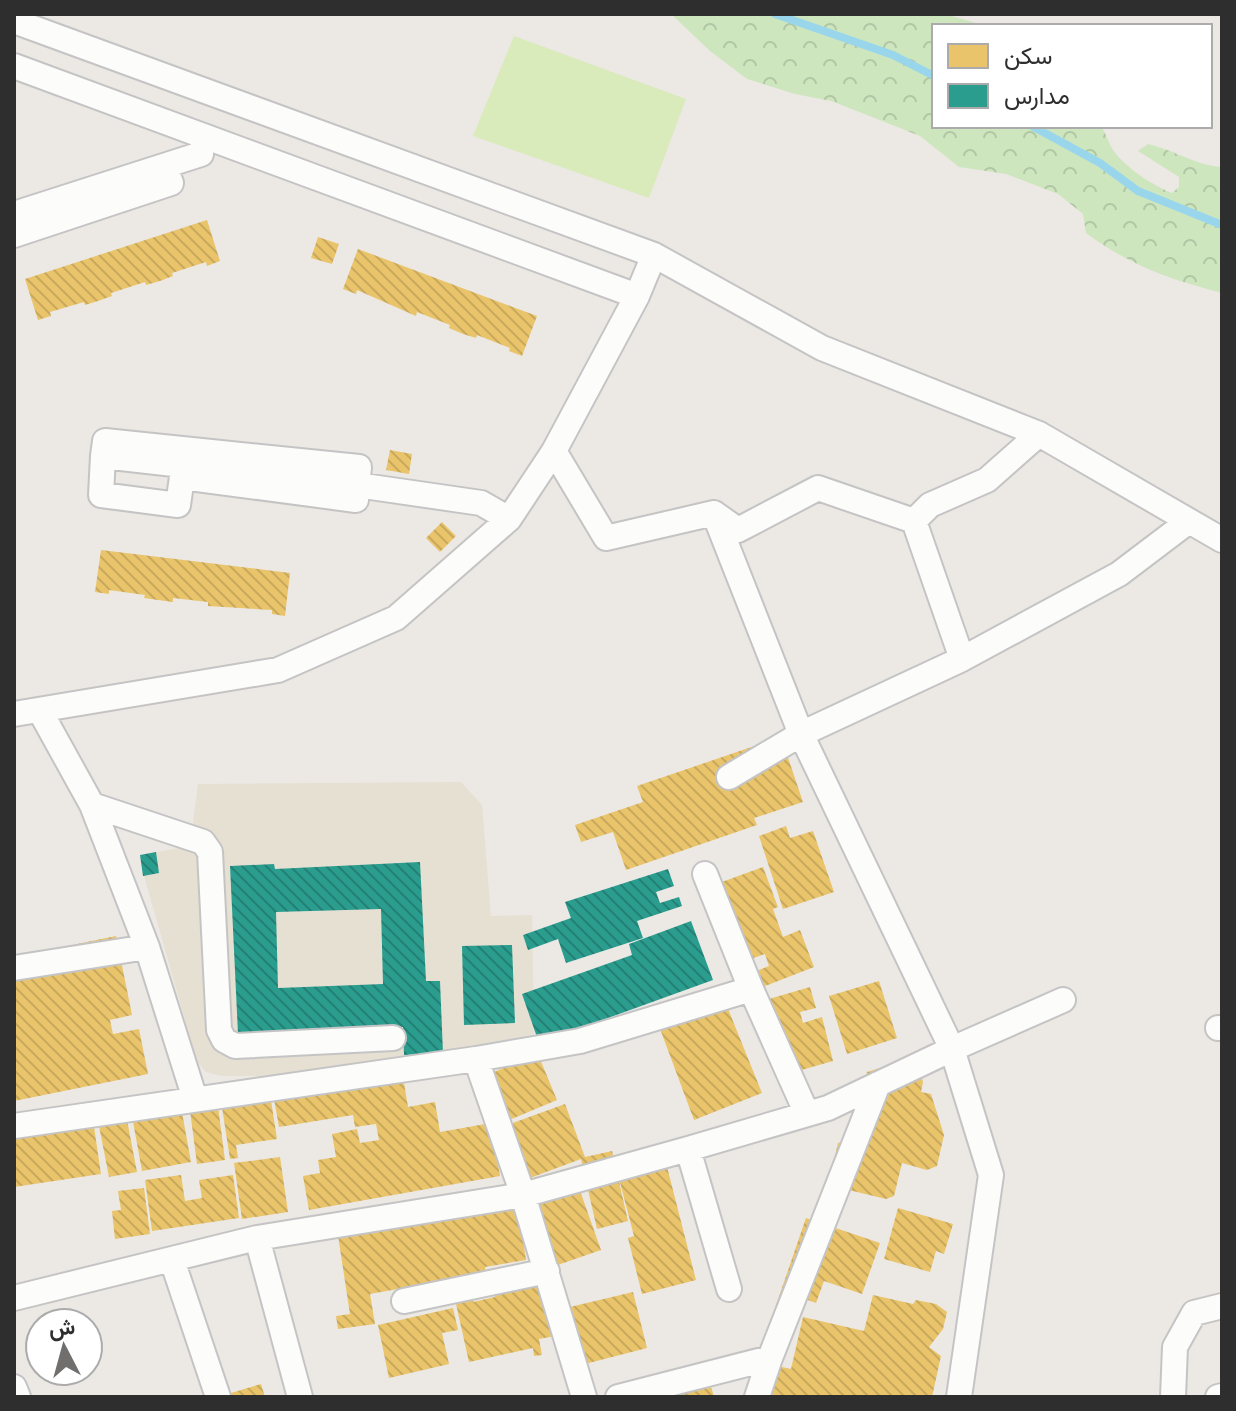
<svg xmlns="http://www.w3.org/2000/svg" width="1236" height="1411" font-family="'Exo 2',Vazirmatn,sans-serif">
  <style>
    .education { fill: #e6e0d3 }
    .forest { fill: url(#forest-crowns) }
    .pitch { fill: #d9eabb }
    .homes { fill: url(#homes-back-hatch) }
    .schools { fill: url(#schools-back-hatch); fill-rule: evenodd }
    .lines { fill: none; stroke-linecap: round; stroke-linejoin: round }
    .stream { stroke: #99d6ec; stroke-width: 8 }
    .street-casing { stroke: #c5c4c5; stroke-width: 28 }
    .street { stroke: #fcfcfb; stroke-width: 24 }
  </style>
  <defs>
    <pattern id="forest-crowns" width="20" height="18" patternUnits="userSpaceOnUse" patternTransform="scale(2)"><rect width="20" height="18" fill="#cee6be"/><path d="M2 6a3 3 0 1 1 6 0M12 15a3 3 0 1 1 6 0" fill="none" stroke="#b1c6a4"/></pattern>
    <pattern id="homes-back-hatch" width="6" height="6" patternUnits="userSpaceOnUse" patternTransform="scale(2)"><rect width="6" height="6" fill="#e9c46a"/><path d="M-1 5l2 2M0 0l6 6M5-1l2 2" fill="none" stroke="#c8a95c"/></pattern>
    <pattern id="schools-back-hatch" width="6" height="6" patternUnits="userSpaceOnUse" patternTransform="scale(2)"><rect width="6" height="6" fill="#2a9d8f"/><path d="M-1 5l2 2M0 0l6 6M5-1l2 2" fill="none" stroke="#248075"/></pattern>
  </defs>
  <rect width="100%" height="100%" fill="#ece8e4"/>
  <!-- education -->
  <path class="education" d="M461 782 482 805 491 916 532 915 534 1034 409 1062 260 1076H221L206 1072 197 1062 144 876 140 855 190 846 198 784Z"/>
  <!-- forest -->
  <path class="forest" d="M671 14H945L986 26H934V126H1101C1106 133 1108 142 1113 150 1126 168 1152 185 1172 193L1179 187V177L1138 151 1148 144C1174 150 1195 165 1222 167V293C1169 279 1131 266 1086 233L1083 214 1058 194 1006 174 959 167 920 136 867 115 831 101 795 94 747 79 710 51Z"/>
  <!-- pitch -->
  <path class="pitch" d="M514 36 686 99 649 198 473 136Z"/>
  <!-- homes -->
  <path class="homes" d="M207 220 220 261 207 266 206 262 172 273 173 276 160 281 146 285 145 282 111 293 112 296 98 301 85 305 84 302 50 312 51 316 38 320 25 279Z
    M318 237 339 244 332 264 311 258Z
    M358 249 537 316 522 356 509 351 510 348 477 335 476 338 463 334 449 328 450 325 417 312 416 316 357 290 356 294 343 289Z
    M390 450 412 454 409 474 386 470Z
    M442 522 456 536 440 552 426 538Z
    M101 550 290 573 285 616 272 614V610L208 606V602L173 598V602L158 600 144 598 145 595 109 590V594L95 592Z
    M781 737 803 802 754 818 757 825 626 870 613 832 581 842 575 825 643 802 637 786Z
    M786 826 790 838 813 831 834 892 783 909 759 836Z
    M763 867 778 907 773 909 783 937 800 930 814 967 747 993 741 977 769 966 765 954 737 964 708 887Z
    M116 936 132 1015 110 1020 113 1034 139 1029 148 1074 14 1101V957Z
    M879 981 897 1038 847 1054 829 996Z
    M810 987 816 1008 800 1012 803 1023 822 1017 833 1061 784 1075 759 1002Z
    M720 989 762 1093 694 1120 656 1018Z
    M537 1052 557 1100 507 1121 488 1075Z
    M905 1060 917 1063 923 1082 921 1092 931 1094 944 1135 937 1166 927 1170 902 1163 894 1196 886 1199 828 1185 838 1143 850 1140 867 1072Z
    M403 1077 408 1107 435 1102 440 1132 491 1123 500 1176 309 1210 303 1176 320 1173 318 1160 336 1157 332 1134 357 1129 360 1143 379 1140 376 1124 355 1127 353 1115 279 1127 274 1099Z
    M270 1094 277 1139 236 1145 238 1158 230 1159 221 1101Z
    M217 1099 225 1160 197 1164 189 1103Z
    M565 1104 585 1157 612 1151 628 1221 597 1229 581 1159 530 1178 510 1124Z
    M181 1107 191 1162 142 1171 132 1116Z
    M93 1120 101 1174 14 1187V1132Z
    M127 1120 137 1172 109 1177 99 1126Z
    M280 1157 288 1212 242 1219 234 1163Z
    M665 1159 696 1280 642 1294 628 1238 634 1236 617 1171Z
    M181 1175 185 1201 202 1198 199 1180 233 1175 239 1218 152 1231 145 1180Z
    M578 1185 601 1250 552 1267 530 1202Z
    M144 1188 150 1234 115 1239 112 1211 121 1210 118 1191Z
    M517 1200 526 1260 485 1267 486 1273 370 1294 375 1324 338 1329 336 1316 350 1314 337 1229Z
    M898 1208 953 1224 944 1254 936 1251 930 1272 884 1259Z
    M806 1218 880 1243 862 1294 824 1281 816 1303 802 1298 763 1343Z
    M542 1277 555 1336 539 1339 542 1355 534 1356 533 1348 469 1362 454 1295 471 1291 473 1302 495 1297 494 1287Z
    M633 1292 647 1348 585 1364 570 1307Z
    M873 1295 913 1304 916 1300 936 1304 947 1312 943 1329 929 1347 941 1356 932 1397H752L760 1362 791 1369 803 1317 864 1331Z
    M453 1308 458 1330 442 1333 449 1364 389 1378 378 1325Z
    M709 1379 714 1397H643Z
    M261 1384 265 1397H221V1396Z"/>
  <!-- schools -->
  <path class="schools" d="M156 852 159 873 143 876 140 855Z
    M420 862 426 981H440L443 1053 404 1055 403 1027 238 1034 230 866 274 864 275 869ZM381 909 383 984 278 988 276 912Z
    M668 869 674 886 656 892 660 903 679 897 682 906 637 921 643 938 566 963 558 939 528 950 523 935 571 918 565 902Z
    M691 921 713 980 539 1043 522 994 632 955 629 944Z
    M512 945 515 1023 464 1025 462 946Z"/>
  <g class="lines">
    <!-- stream -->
    <path class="stream" d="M775 14 893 55 934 76
      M1032 126 1100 163 1138 191 1222 225"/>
    <!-- street casing -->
    <g class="street-casing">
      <path id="street" d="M14 21 654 255 822 348 1039 434 1222 540
        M14 66 637 296
        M14 214 201 154
        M14 235 171 183 165 167
        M654 255 637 296 554 451 606 538 714 513 801 734 952 1049 991 1175 959 1397
        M103 456 101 495 178 505 182 477 356 500 359 467 105 441 103 456 357 485 481 503 509 519
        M714 513 738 530 818 488 914 521
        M914 521 930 505 987 480 1039 434
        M914 521 962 659
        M40 711 92 805 147 947 195 1099
        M14 714 278 670 396 618 509 519 554 451
        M729 777 801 734 962 659 1119 574 1189 521
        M92 805 203 842 210 852 219 1030 224 1040 235 1046 393 1038
        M705 874 751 989 807 1114
        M14 968 147 947
        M1218 1028H1222
        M476 1059 523 1195 584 1397
        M14 1126 476 1059 580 1041 751 989
        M688 1149 729 1289
        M257 1238 300 1397
        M172 1260 218 1397
        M14 1298 257 1238 523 1195 688 1149 828 1108 952 1049 1063 1000
        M404 1301 547 1271
        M14 1387 18 1397
        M618 1397 770 1358
        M757 1397 770 1358 878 1084
        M1173 1397 1175 1347 1194 1313 1222 1306
        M1218 1397 1222 1396"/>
    </g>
    <!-- street -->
    <use href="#street" class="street"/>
  </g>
  <!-- border -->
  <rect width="1236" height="1411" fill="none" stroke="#2e2e2e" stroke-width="32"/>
  <!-- legend -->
  <rect x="932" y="24" width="280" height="104" fill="#ffffff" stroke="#ababab" stroke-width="2"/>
  <rect x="948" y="44" width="40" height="24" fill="#e9c46a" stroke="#ababab" stroke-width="2"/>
  <text x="1004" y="64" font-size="24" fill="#2e2e2e">سكن</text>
  <rect x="948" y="84" width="40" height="24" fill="#2a9d8f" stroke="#ababab" stroke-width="2"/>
  <text x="1004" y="104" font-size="24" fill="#2e2e2e">مدارس</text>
  <!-- north arrow -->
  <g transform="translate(64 1347) rotate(354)"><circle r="38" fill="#ffffff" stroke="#ababab" stroke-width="2"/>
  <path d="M0-6L14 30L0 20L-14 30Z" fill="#706f6e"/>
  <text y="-12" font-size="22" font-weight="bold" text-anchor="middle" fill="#2e2e2e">ش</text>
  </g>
</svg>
